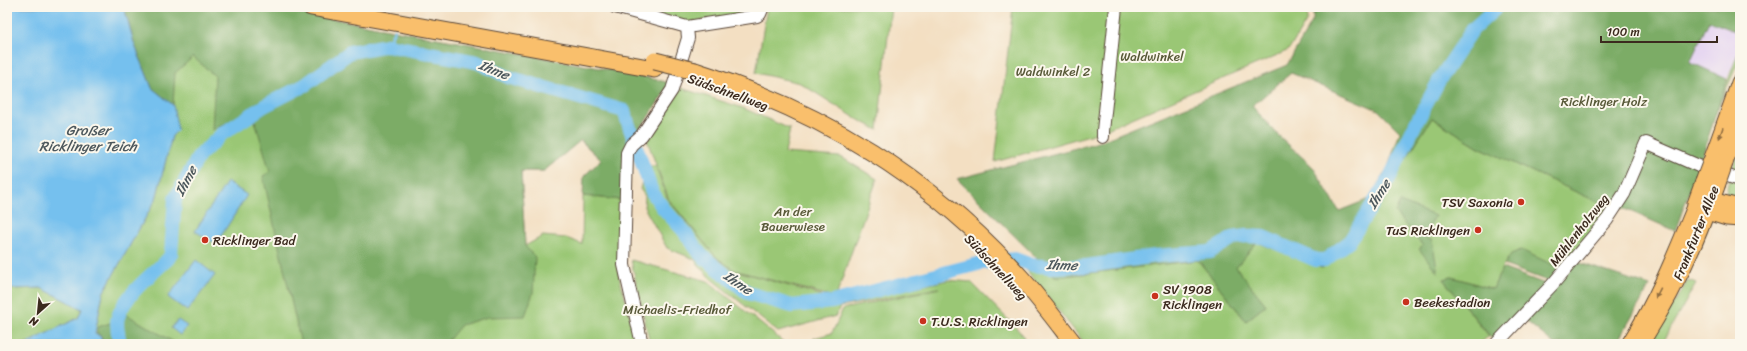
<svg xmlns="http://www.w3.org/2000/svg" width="1747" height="351" font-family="Sriracha,sans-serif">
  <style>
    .built { fill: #e4d3f2 }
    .green { fill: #9ac775; stroke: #6a784a }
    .forest { fill: #7bac66; stroke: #5b6b42; fill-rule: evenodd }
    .water { fill: #75c0ee; stroke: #587586 }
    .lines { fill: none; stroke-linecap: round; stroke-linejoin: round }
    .stream { stroke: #75c0ee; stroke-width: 2.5 }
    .river { stroke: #75c0ee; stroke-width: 14 }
    .minor-casing { stroke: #574537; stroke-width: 14 }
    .major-casing { stroke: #574537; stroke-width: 17 }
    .highway-casing { stroke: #574537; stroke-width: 19 }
    .minor { stroke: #fff; stroke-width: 12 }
    .major { stroke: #f9bf6c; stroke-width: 15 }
    .highway { stroke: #f9bf6c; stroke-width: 17 }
    .highway-bridge-casing { stroke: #574537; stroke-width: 19; stroke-linecap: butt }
    .highway-bridge { stroke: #f9bf6c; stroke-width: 17 }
    .oneway { fill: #906d41 }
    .poi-dot { fill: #c8321e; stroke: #fbf7ec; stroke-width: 1.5 }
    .labels { text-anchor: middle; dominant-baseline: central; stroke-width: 4; stroke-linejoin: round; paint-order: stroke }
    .park-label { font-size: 13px; fill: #585938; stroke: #fbf7ec }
    .street-label { font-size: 13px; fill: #3b2a1e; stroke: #fbf7ec }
    .poi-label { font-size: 13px; fill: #3b2a1e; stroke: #fbf7ec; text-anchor: start }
    .water-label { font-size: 14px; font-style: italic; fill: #4c575c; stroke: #fbf7ec }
  </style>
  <rect width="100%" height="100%" fill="#fbf7ec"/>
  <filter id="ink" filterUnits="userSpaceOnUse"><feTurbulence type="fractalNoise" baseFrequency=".025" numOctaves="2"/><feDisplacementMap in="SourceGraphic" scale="8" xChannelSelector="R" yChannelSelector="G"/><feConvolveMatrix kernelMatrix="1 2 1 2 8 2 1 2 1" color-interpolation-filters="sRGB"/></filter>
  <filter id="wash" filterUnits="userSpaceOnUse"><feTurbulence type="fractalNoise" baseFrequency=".012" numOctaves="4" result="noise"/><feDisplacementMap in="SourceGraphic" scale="16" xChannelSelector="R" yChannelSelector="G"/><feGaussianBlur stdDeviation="0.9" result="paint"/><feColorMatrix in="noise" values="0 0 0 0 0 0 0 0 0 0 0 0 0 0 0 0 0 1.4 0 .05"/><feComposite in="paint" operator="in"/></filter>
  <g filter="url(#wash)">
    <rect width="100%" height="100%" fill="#f3dfc2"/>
    <!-- built -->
    <path class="built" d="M1709 21 1740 33V48L1727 79 1689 63Z"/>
    <!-- green -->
    <path class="green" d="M124 7H268L651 78 601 160 580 140 544 171H521L525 246 543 236 566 238 582 244 583 196 622 200 619 276 638 344H101L102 343 95 333 103 293 156 199 172 136Z
      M628 7H760L755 13 687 23Z
      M767 7H891L878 130 857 119 800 83 756 73Z
      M1013 7H1307V20L1289 50 1100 132 995 162Z
      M1740 48V58L1714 117Z
      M681 88 743 108 790 129 785 153 841 157 877 179 837 294 830 296 734 270 717 258 669 200 647 140Z
      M1432 118 1479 147 1611 208 1562 269 1511 254 1502 268 1493 289 1452 277 1443 279 1489 336 1479 344H1085L1025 268 1045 267 1056 277 1198 260 1246 321 1266 305 1235 267 1257 242 1322 268 1351 244Z
      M1740 147V164L1736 176 1730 174Z
      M645 166H656L668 200 717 258 734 270 831 298 837 295 838 300 792 304 748 291 702 254 684 228 664 207 653 191Z
      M644 174 651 193 662 209 681 230 700 257 747 294 792 308 839 303 948 280 971 282 1025 337 1018 344H812L814 338 832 333 843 309 939 288 840 307 836 316 778 332 710 278 694 259 667 248 644 207 645 196 640 189Z
      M1729 180 1740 182V201L1730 198 1726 192Z
      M631 260 708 281 786 344H650Z
      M1688 280 1696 283 1662 344H1649C1662 322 1676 302 1688 280Z
      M41 288 82 309 78 318 25 344H7V292L12 289Z"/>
    <!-- forest -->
    <path class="forest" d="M124 7H268L621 72 671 83 636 135 622 200 583 196 584 176 601 160 581 140 544 171H521L525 246 535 257 533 293 525 316 488 317 461 325 447 342 448 344H301L263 176 270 172 253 114 251 112 212 130 215 76 193 57 175 73 173 105 152 88 134 43Z
      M1313 7H1740V33L1709 21 1690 62 1727 79 1702 157 1675 231 1614 204 1611 208 1479 147 1432 118 1351 244 1322 268 1257 242 1236 267 1266 305 1246 321 1198 260 1056 277 957 179 1099 142 1287 65 1313 20ZM1291 73 1378 110 1400 132 1388 167 1369 199 1339 211 1313 167 1279 136 1252 106Z
      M1400 202 1435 216 1430 226 1424 231 1427 239 1432 240 1438 273 1419 249 1423 246 1395 213Z
      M1521 250 1562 269 1550 282 1504 265 1511 254Z
      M1577 262 1650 286 1616 344H1554L1525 320Z
      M1502 268 1548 285 1493 340 1443 279 1452 277 1493 289Z
      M124 313 177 344H123L121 320Z
      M113 322 118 344H103L102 337 97 333 98 327Z"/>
    <!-- water -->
    <path class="water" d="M7 7H124L134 43 152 88 173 105 178 130 172 136 156 199 103 293 95 333 101 337V344H25L78 318 82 309 41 288 12 289 7 292Z
      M227 182 247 195 216 244 195 231Z
      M196 260 215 275 187 311 168 297Z
      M178 320 187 326 180 335 171 328Z"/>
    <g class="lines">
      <!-- stream -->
      <path class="stream" d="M387 45 395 29"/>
      <!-- river -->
      <path class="river" d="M120 344C119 335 115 325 118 317 124 296 152 274 168 259L171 254 175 199 199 156 222 134 264 106 305 85 350 52 387 45 477 62 508 77 624 111 652 192 663 208 683 230 701 255 748 293 792 306 832 302 982 263 1015 259 1032 265 1050 267 1087 266 1156 256 1210 252 1233 238 1246 236 1263 237 1316 260H1325L1349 242 1390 177 1416 123 1441 77 1473 29 1497 7"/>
    </g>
  </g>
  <g filter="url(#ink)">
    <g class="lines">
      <!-- minor casing -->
      <g class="minor-casing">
        <path id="minor" d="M615 7 687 27 757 16 760 14 763 7
          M1103 137V131L1116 7
          M642 344 624 265 627 153 631 145 642 135 672 90 688 38 687 27
          M1496 344 1552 285 1607 220 1624 194 1646 143 1701 167 1740 180"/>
      </g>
      <!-- major casing -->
      <g class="major-casing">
        <path id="major" d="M1703 202 1711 200 1740 207
          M1700 207 1707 212 1727 218 1740 219
          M1629 344C1657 300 1676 253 1696 204
          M1641 344C1670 298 1694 251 1711 200"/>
      </g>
      <!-- highway casing -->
      <g class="highway-casing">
        <path id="highway" d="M311 7 654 69
          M695 71C823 112 930 177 1021 278 1040 299 1057 322 1074 344
          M1713 158 1740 83
          M1724 163 1740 118
          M1711 200 1716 186
          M1696 204 1704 182"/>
      </g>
      <!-- minor -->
      <use href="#minor" class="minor"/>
      <!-- major -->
      <use href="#major" class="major"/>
      <!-- highway -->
      <use href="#highway" class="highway"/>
      <!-- highway-bridge casing -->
      <g class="highway-bridge-casing">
        <path id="highway-bridge" d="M655 61 695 71
          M1704 182 1713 158
          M1716 186 1724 163"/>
      </g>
      <!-- highway-bridge -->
      <use href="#highway-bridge" class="highway-bridge"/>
    </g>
    <!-- one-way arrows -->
    <defs><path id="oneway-solid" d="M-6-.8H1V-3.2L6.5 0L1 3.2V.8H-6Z"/></defs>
    <g class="oneway">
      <use href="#oneway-solid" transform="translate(1721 133) rotate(109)"/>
      <use href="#oneway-solid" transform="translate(1658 293) rotate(117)"/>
    </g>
  </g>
  <!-- markers -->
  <g class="poi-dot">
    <circle cx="1521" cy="202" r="4"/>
    <circle cx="1478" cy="230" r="4"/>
    <circle cx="205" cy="240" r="4"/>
    <circle cx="1155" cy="296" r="4"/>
    <circle cx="1406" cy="302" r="4"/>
    <circle cx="923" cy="321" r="4"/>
  </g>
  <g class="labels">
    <!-- park labels -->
    <g class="park-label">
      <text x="1152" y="56">Waldwinkel</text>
      <text x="1053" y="71">Waldwinkel 2</text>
      <text x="1604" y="101">Ricklinger Holz</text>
      <text x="793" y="211">An der<tspan x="793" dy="15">Bauerwiese</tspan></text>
      <text x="677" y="309">Michaelis-Friedhof</text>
    </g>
    <!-- street labels -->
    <g class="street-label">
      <text transform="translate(728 92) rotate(20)">Südschnellweg</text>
      <text transform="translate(1579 230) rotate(-52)">Mühlenholzweg</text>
      <text transform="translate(1696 233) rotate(-68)">Frankfurter Allee</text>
      <text transform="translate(996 267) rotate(47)">Südschnellweg</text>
    </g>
    <!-- poi labels -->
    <g class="poi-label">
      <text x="1513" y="202" text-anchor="end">TSV Saxonia</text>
      <text x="1470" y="230" text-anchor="end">TuS Ricklingen</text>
      <text x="213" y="240">Ricklinger Bad</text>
      <text x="1163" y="289">SV 1908<tspan x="1163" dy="15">Ricklingen</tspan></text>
      <text x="1414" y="302">Beekestadion</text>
      <text x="931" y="321">T.U.S. Ricklingen</text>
    </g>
    <!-- water labels -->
    <g class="water-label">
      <text transform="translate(494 70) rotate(22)">Ihme</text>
      <text x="88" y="130">Großer<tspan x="88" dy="16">Ricklinger Teich</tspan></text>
      <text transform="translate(186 181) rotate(-62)">Ihme</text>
      <text transform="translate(1379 194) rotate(-58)">Ihme</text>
      <text transform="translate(1062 265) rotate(2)">Ihme</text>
      <text transform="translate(738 283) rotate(34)">Ihme</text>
    </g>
  </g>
  <!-- margin -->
  <rect width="1747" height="351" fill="none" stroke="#fbf7ec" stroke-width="24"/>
  <!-- north arrow -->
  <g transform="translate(38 313) rotate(207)" stroke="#fbf7ec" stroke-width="3" paint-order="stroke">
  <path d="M0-3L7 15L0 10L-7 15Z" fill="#3b2a1e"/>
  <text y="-6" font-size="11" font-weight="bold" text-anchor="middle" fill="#3b2a1e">N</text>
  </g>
  <!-- scale -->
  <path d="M1601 36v6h116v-6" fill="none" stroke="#3b2a1e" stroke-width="2"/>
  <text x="1607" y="36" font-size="12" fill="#3b2a1e" stroke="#fbf7ec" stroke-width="3" paint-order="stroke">100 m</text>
</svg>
